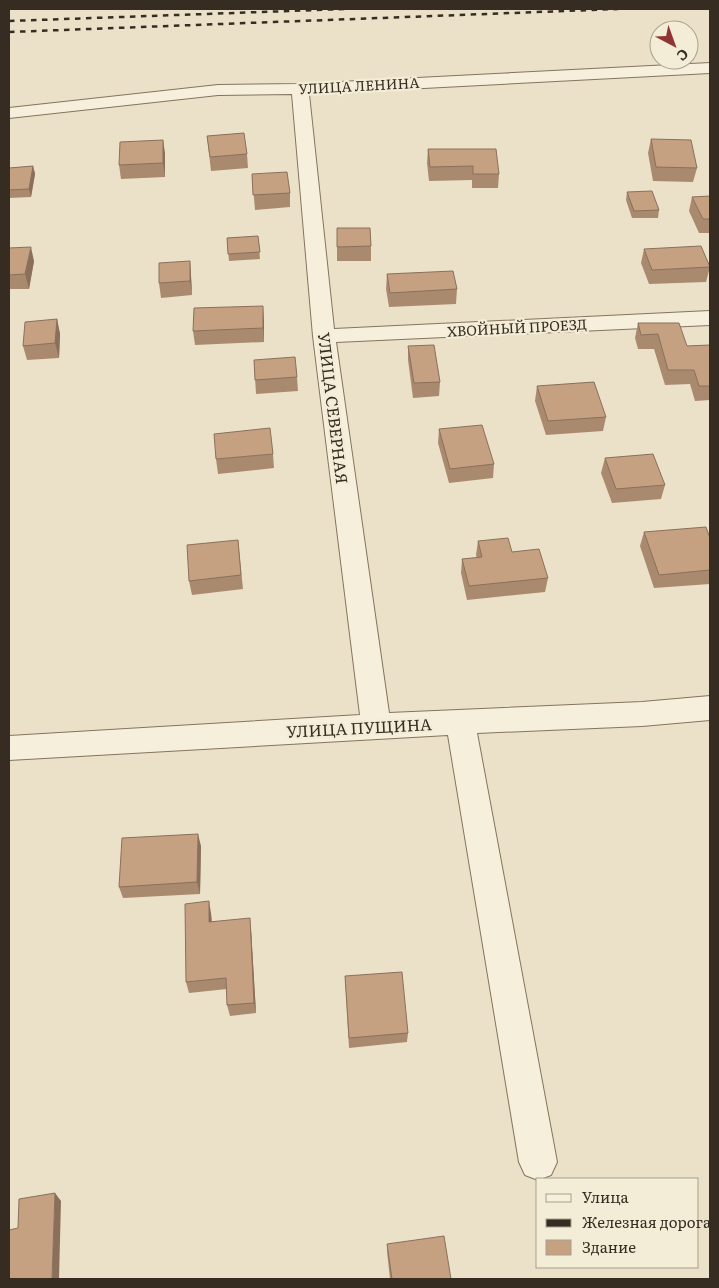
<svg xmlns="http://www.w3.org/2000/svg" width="719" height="1288" font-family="Literata,serif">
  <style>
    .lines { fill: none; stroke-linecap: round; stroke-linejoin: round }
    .minor-casing { stroke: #85745e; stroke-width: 2 }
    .minor { fill: #f6efdb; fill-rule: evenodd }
    .rail { stroke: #372c21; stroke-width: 2.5; stroke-dasharray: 5.5 5.5; stroke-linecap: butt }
    .wall { fill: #a98a6f }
    .shaded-wall { fill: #8a705a }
    .building { fill: #c5a081; stroke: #8a705a }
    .labels { text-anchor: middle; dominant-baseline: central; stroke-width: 4.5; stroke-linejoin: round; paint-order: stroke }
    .far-street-label { font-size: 14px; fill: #372c21; stroke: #f3ecd7 }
    .street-label { font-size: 16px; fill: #372c21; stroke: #f3ecd7 }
  </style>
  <rect width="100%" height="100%" fill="#ebe1c8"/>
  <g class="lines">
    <!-- minor casing -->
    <g class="minor-casing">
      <path id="minor" d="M710 63V73L309 94 334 329 710 311V325L336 342 389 713 642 702 710 696V720L642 726 477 733 557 1162 551 1175 538 1180 525 1175 519 1162 448 735 9 760V736L360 715 313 336 292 94 218 95 9 118V108L218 85 300 84Z"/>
    </g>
    <!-- minor -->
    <use href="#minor" class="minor"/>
    <!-- rail -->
    <path class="rail" d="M9 21 345 9
      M9 32 618 9"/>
  </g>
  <!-- wall -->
  <path class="wall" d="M207 136 247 154 248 168 211 171Z
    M651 139 697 168 693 182 653 181 648 153Z
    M163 140 165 154V177L121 179 119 165Z
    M428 149 499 174 498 188H472V180L429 181 427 163Z
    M33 166 35 174 31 197 9 198V168Z
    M252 174 290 193V207L255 210Z
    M627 192 659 210 658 218H632L626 200Z
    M710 196V233H699L689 211 692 197Z
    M337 228 371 246V261H337Z
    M258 236 260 259 229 261 227 238Z
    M9 248 34 261 29 289H9Z
    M644 249 710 267 706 282 649 284 641 263Z
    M190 261 191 276 192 295 161 298 159 283Z
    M387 274 457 289 456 304 389 307 386 289Z
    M57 319 60 334 59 358 27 360 23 346Z
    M264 320V342L195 345 193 331Z
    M638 323 687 346 710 345V400L695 401 690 384 665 385 654 349H638L635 338Z
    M408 346 440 382 439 396 413 398 408 360Z
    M254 360 297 377 298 391 256 394Z
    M537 386 606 417 603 431 546 435 535 401Z
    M439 429 494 464 493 478 449 483 438 443Z
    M273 454 274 468 218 474 216 459Z
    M605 458 665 485 661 499 612 503 601 473Z
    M644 532 710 538V584L654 588 640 546Z
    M238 540 243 589 192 595 189 581Z
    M478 541 512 552 548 578 545 592 467 600 461 573 462 559 477 558 476 555Z
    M201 846 200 894 123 898 119 887Z
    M211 913 212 922 251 929 256 1013 230 1016 227 1005V989L189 993 186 982Z
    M345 976 408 1033 407 1042 349 1048Z
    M387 1244 451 1279H390L387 1251Z"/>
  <!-- shaded-wall -->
  <path class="shaded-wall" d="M163 140 165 154V177L163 163Z
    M33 166 35 174 31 197 29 189Z
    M31 247 34 261 29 289 25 274Z
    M190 261 191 276 192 295 190 281Z
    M263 306 264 320V342L263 328Z
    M57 319 60 334 59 358 55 343Z
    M198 834 201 846 200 894 197 882Z
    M209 901 211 913 212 933 209 922Z
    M250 918 251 929 256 1013 254 1003Z
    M55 1193 61 1201 59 1279H52Z"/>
  <!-- building -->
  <path class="building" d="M244 133 247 154 210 157 207 136Z
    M651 139 691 140 697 168 656 167Z
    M163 140V163L119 165 120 142Z
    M428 149H496L499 174H473V166L430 167Z
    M33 166 29 189 9 190V168Z
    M287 172 290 193 253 195 252 174Z
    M652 191 659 210 634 211 627 192Z
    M710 196V219H703L692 197Z
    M337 228H370L371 246 337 247Z
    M258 236 260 252 228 254 227 238Z
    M701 246 710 267 652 270 644 249Z
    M31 247 25 274 9 275V248Z
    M190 261V281L159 283V263Z
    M453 271 457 289 390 293 387 274Z
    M263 306V328L193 331 194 308Z
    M57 319 55 343 23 346 25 322Z
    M638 323H679L687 346 710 345V386H699L694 370H668L658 334 641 335Z
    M434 345 440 382 414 383 408 346Z
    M295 357 297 377 255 380 254 360Z
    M594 382 606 417 548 421 537 386Z
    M482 425 494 464 450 469 439 429Z
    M270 428 273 454 216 459 214 434Z
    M653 454 665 485 616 489 605 458Z
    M706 527 710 538V570L659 575 644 532Z
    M508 538 512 552 539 549 548 578 469 586 462 559 482 557 478 541Z
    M238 540 241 575 189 581 187 545Z
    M198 834 197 882 119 887 122 838Z
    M209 901V922L250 918 254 1003 227 1005 226 978 186 982 185 904Z
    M402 972 408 1033 349 1038 345 976Z
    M55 1193 52 1279H9V1230L18 1228 19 1199Z
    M444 1236 451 1279H392L387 1244Z"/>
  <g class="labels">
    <!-- far-street labels -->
    <g class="far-street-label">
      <text transform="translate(359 85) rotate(-3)">УЛИЦА ЛЕНИНА</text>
      <text transform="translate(517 327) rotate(-3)">ХВОЙНЫЙ ПРОЕЗД</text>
    </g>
    <!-- street labels -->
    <g class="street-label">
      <text transform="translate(334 408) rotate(83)">УЛИЦА СЕВЕРНАЯ</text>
      <text transform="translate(359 727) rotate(-3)">УЛИЦА ПУЩИНА</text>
    </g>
  </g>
  <!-- border -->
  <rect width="719" height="1288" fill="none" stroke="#372c21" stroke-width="20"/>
  <!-- legend -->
  <rect x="536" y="1178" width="162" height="90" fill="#f3ecd7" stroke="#a89f8e"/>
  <rect x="546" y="1194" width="25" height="8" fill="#f6efdb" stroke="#a89f8e"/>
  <text x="582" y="1203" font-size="15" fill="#372c21">Улица</text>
  <rect x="546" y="1219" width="25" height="8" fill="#372c21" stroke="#a89f8e"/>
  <text x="582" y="1228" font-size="15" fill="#372c21">Железная дорога</text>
  <rect x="546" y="1240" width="25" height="15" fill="#c5a081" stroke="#a89f8e"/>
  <text x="582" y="1253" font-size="15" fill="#372c21">Здание</text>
  <!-- north arrow -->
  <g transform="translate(674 45) rotate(139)"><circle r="24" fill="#f3ecd7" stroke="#a89f8e"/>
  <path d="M0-4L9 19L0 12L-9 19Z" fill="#8f3634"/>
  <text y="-8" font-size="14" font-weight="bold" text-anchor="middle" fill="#372c21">С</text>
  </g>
</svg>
